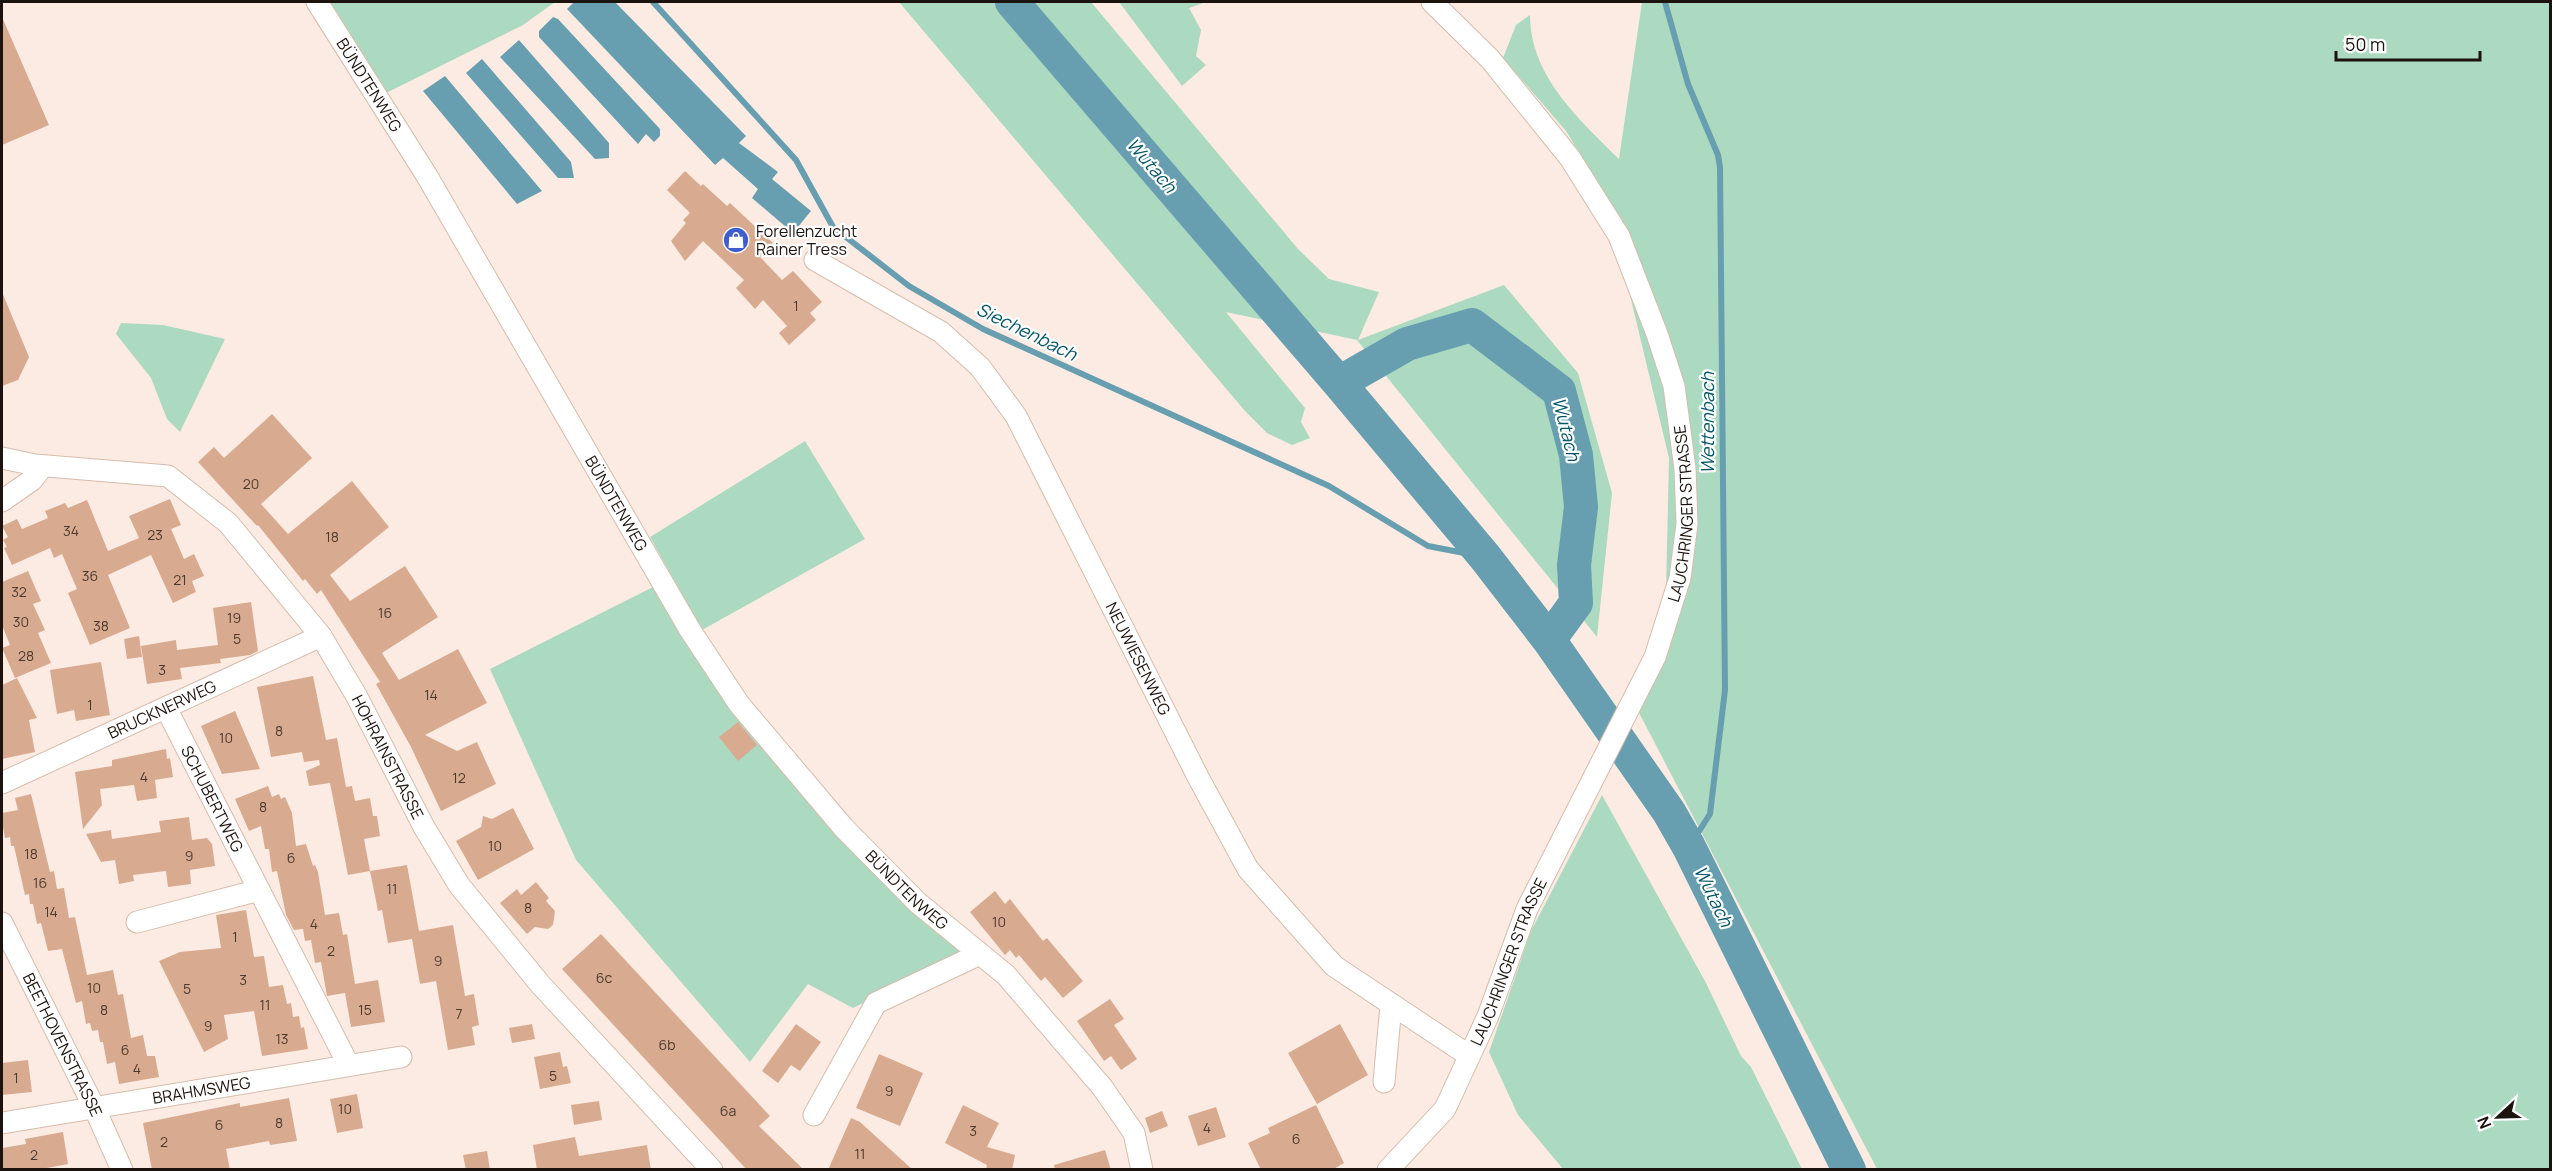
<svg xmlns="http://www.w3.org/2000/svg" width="2552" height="1171" font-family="Manrope,sans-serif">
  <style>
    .green { fill: #abdac0 }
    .water { fill: #679fb1 }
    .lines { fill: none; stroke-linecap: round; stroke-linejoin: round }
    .stream { stroke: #679fb1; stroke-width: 6 }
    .river { stroke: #679fb1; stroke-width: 34 }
    .building { fill: #d8ab90 }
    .street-casing { stroke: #d6bcac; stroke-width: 23 }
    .street { stroke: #fff; stroke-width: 21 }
    .labels { text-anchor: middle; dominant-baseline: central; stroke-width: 4.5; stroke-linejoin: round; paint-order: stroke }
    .number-label { font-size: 14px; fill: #4c392e }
    .street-label { font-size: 16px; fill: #1d130e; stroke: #fff }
    .poi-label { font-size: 16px; fill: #1d130e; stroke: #fff; text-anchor: start }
    .water-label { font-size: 18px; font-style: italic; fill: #04566a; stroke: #fff }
  </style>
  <rect width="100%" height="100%" fill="#fcebe2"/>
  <!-- green -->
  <path class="green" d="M326 2H555L523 25 384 94Z
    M899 2H1091L1298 249 1329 279 1379 292 1358 340 1504 285 1578 373 1612 493 1597 637 1357 340 1226 312 1305 408 1301 422 1310 438 1292 445 1267 433 1245 411Z
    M1119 2H1206L1189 8 1201 30 1196 56 1206 65 1182 86Z
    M1642 2H2550V1169H1877L1636 707 1666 591 1669 458 1611 216 1612 206 1566 131 1503 58 1516 25 1530 15C1530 76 1579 119 1619 159Z
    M121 323 163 325 225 339 180 432 167 419 151 378 116 334Z
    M805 441 865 539 702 630 650 537Z
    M655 586 912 908 959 951 952 958 853 1008 808 984 750 1062 576 860 490 669Z
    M1602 795 1706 983 1741 1056 1751 1067 1802 1169H1563L1518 1115 1489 1052 1531 931Z"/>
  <!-- water -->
  <path class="water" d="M574 2H615L746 136 739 143 778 172 772 179 811 211 793 233 752 198 758 189 723 158 715 165 567 9Z
    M553 17 558 19 660 129V136L654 142 646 134 638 144 539 37V31Z
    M519 40 609 143V158L595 159 500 57Z
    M482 59 571 162 574 178H558L466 73Z
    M445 76 542 191 517 204 423 91Z"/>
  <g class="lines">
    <!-- stream -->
    <path class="stream" d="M653 2 796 160 833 227 909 286 983 329 1329 486 1428 546 1485 557
      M1665 2 1688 84 1718 155 1720 167 1725 690 1710 814 1689 847"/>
    <!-- river -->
    <path class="river" d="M1012 2 1339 383 1485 557 1549 640 1669 812 1689 847 1849 1170
      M1339 383 1407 344 1472 325 1559 391 1576 455 1581 507 1574 565 1576 603 1549 640"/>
  </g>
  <!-- building -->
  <path class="building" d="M2 17 49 125 2 145Z
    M685 171 701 186 703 184 727 206 730 203 773 243 760 257 782 280 793 271 822 302 810 313 816 320 789 345 779 333 787 326 763 300 755 309 736 288 744 280 703 241 685 261 671 241 686 223 683 220 690 213 667 190Z
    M2 292 29 357 18 380 2 386Z
    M272 414 312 458 261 504 288 534 352 481 389 527 330 575 350 601 405 566 438 617 382 653 399 680 458 649 487 703 425 735 457 751 477 742 496 784 441 811 411 747 376 684 380 682 321 590 317 594 305 579 303 581 258 525 257 526 198 462 214 447 224 458Z
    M170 499 181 525 171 529 184 559 194 554 204 576 192 581 196 592 173 603 151 555 108 575 130 628 90 645 68 593 77 589 62 554 54 558 50 548 12 565 4 548 7 547 3 540 8 537 2 526 17 519 22 529 48 518 45 511 65 503 68 508 87 500 108 551 139 538 129 516Z
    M28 571 41 601 33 604 45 630 38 633 51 663 15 678 2 648 10 645 2 625V582Z
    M251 602 258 651 250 655 220 659 221 663 180 668 182 679 147 684 141 646 176 640 177 650 218 645 213 608Z
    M139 636 142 657 127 659 124 639Z
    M101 662 110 715 76 721 74 710 57 714 50 670Z
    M313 676 326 740 337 738 346 787 352 786 355 801 370 798 373 816H377L380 836 364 839 370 871 348 875 330 783 309 786 306 771 320 765 319 760 304 762 302 752 271 757 257 687Z
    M17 678 37 718 29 720 35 752 2 759V685Z
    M235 711 260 769 222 774 201 726Z
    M738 722 757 745 738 761 719 737Z
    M166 749 167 759 170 758 173 777 155 780 157 798 137 801 134 785 100 789 102 805 83 829 75 772 112 766V760Z
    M268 786 272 797 279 794 281 799 285 797 292 813 296 846 306 844 313 866 315 865 318 872 325 915 339 913 343 935 347 934 355 984 378 980 385 1022 351 1027 345 993 327 996 321 962 315 963 311 940 305 941 303 929 294 930 286 915 277 871 272 872 269 849H265L261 826 249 831 235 799Z
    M31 794 50 872 54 871 57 889 64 888 69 918 75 917 87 975 113 970 118 995 123 994 131 1038 143 1035 147 1056H155L159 1077 119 1084 115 1062 107 1064 103 1042H100L98 1030 92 1031 90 1023 86 1024 82 1001 76 1003 62 949 48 951 41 923 37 924 33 904H30L29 894 25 895 14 846H11L10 837 5 838 2 822V813L18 810 15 798Z
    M513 808 534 849 478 880 456 841 481 827 483 816 492 819Z
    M189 817 192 840 207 838 212 844 215 866 190 870 191 884 168 887 166 871 133 875 134 881 119 884 115 860 101 862 86 834 111 830 112 839 161 832 159 821Z
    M407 865 419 931 453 925 465 996 474 994 479 1025 472 1027 475 1045 448 1050 436 981 420 984 412 939 388 943 382 910 378 911 370 871Z
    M536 882 549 898 546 901 555 911 553 925 548 929 535 927 527 934 500 903 517 889 521 895Z
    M995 891 1005 904 1010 899 1043 941 1047 938 1083 981 1063 998 1045 977 1041 981 1019 955 1016 958 1010 950 1005 955 970 912Z
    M246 910 254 957 264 956 269 987 283 985 287 1004 291 1003 293 1017 299 1016 301 1028 304 1027 308 1049 262 1056 254 1011 224 1015 228 1039 204 1052 159 961 180 952 221 948 216 915Z
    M601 934 770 1116 759 1126 804 1170H747L562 969Z
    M1110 999 1124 1019 1114 1025 1137 1059 1121 1070 1111 1056 1104 1061 1077 1021Z
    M532 1024 535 1039 512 1043 509 1028Z
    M796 1024 821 1042 800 1071 791 1065 778 1083 762 1071Z
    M1340 1024 1368 1075 1317 1104 1288 1053Z
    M560 1052 563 1067 567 1066 571 1083 540 1089 534 1057Z
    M879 1054 923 1073 900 1126 856 1108Z
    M28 1060 32 1092 2 1095V1063Z
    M357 1094 363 1128 337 1133 330 1099Z
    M289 1098 297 1141 270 1145 269 1141 226 1149 230 1170H152L143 1123 240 1103V1107Z
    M599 1101 602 1120 574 1125 571 1105Z
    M963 1105 999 1123 987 1147 1015 1155 1012 1170H986L987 1165 945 1143Z
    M1316 1105 1344 1163 1332 1170H1261L1248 1143 1270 1133 1268 1128Z
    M1216 1107 1226 1137 1198 1146 1188 1116Z
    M1162 1111 1168 1126 1150 1133 1145 1118Z
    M851 1118 860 1122 913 1170H828Z
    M63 1132 68 1164 36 1170H3L2 1148 26 1144 25 1139Z
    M575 1137 579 1156 647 1145 651 1170H537L533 1145Z
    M1105 1150 1111 1170H1055L1054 1165Z
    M487 1151 490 1170H466L463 1155Z"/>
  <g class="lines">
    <!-- street casing -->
    <g class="street-casing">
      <g id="street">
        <path id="s1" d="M317 2 427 176 690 630 739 704 843 827 918 903 1006 975 1102 1087 1134 1133 1142 1170"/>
        <path id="s2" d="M815 260 941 332 980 367 1016 416 1198 777 1248 869 1334 966 1468 1055"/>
        <path id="s3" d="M2 458 35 465 168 476 228 523 321 636 356 695 424 827 459 885 540 984 712 1170"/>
        <path d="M2 501 32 480 43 466"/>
        <path id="s4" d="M166 708 348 1064"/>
        <path id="s5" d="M2 783 321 636"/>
        <path d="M137 922 259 890"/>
        <path id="s6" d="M2 923 94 1107 122 1170"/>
        <path d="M1384 1082 1391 1005"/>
        <path d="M814 1115 876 1003 980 954"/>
        <path id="s7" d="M2 1123 401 1057"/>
        <path id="s8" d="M1388 1170 1445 1109 1488 1016 1527 909 1655 657 1680 578 1687 524 1685 469 1674 386 1657 334 1619 236 1570 158 1490 59 1432 2"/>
      </g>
    </g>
    <!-- street -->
    <use href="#street" class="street"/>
  </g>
  <!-- icons -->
  <defs>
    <g id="shop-disc" transform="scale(1.35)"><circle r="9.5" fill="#3f5dcf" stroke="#fff"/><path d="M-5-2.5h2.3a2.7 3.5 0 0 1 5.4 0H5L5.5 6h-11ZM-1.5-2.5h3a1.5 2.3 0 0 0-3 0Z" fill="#fff"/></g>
  </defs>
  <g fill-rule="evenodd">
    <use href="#shop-disc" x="736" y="240"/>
  </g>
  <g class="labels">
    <!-- number labels -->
    <g class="number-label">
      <text x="796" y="305">1</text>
      <text x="251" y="483">20</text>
      <text x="71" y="530">34</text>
      <text x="155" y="534">23</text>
      <text x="332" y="536">18</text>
      <text x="90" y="575">36</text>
      <text x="180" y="579">21</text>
      <text x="19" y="591">32</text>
      <text x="385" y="612">16</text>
      <text x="234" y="617">19</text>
      <text x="21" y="621">30</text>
      <text x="101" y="625">38</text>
      <text x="237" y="638">5</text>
      <text x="26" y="655">28</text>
      <text x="162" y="669">3</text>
      <text x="431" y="694">14</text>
      <text x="90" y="704">1</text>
      <text x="279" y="730">8</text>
      <text x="226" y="737">10</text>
      <text x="144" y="776">4</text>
      <text x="459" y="777">12</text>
      <text x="263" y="806">8</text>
      <text x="495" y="845">10</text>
      <text x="31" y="853">18</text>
      <text x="189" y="855">9</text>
      <text x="291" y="857">6</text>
      <text x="40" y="882">16</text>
      <text x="392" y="888">11</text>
      <text x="528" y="907">8</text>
      <text x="51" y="911">14</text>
      <text x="999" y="921">10</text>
      <text x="314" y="923">4</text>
      <text x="235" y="936">1</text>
      <text x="331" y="950">2</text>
      <text x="438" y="960">9</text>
      <text x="604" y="977">6c</text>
      <text x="243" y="979">3</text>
      <text x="94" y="987">10</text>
      <text x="187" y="988">5</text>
      <text x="265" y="1004">11</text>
      <text x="104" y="1009">8</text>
      <text x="365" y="1009">15</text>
      <text x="459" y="1013">7</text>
      <text x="208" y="1025">9</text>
      <text x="282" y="1038">13</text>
      <text x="667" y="1044">6b</text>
      <text x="125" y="1049">6</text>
      <text x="137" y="1068">4</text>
      <text x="553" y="1075">5</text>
      <text x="16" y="1077">1</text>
      <text x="889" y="1090">9</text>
      <text x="345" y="1108">10</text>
      <text x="728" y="1110">6a</text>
      <text x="279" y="1122">8</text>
      <text x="219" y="1124">6</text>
      <text x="1207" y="1127">4</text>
      <text x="973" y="1130">3</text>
      <text x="1296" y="1138">6</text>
      <text x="164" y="1141">2</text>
      <text x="860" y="1153">11</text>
      <text x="34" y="1154">2</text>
    </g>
    <!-- street labels -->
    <g class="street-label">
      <text stroke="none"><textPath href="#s1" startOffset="98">BÜNDTENWEG</textPath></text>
      <text stroke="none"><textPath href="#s1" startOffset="584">BÜNDTENWEG</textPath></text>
      <text stroke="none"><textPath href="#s8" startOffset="730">LAUCHRINGER STRASSE</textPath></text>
      <text stroke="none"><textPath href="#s2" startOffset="530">NEUWIESENWEG</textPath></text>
      <text stroke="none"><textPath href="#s5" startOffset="176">BRUCKNERWEG</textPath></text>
      <text stroke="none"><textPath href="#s3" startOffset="528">HOHRAINSTRASSE</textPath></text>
      <text stroke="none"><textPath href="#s4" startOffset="102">SCHUBERTWEG</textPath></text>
      <text stroke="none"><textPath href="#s1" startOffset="1070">BÜNDTENWEG</textPath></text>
      <text stroke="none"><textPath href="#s8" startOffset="244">LAUCHRINGER STRASSE</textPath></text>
      <text stroke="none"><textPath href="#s6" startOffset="136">BEETHOVENSTRASSE</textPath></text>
      <text stroke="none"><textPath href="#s7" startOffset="202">BRAHMSWEG</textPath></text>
    </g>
    <!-- poi labels -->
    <g class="poi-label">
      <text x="756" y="231">Forellenzucht<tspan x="756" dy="18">Rainer Tress</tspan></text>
    </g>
    <!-- water labels -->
    <g class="water-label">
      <text transform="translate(1152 165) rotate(49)">Wutach</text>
      <text transform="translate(1027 331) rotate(26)">Siechenbach</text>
      <text transform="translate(1707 423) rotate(-90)">Wettenbach</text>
      <text transform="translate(1567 429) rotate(76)">Wutach</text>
      <text transform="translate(1714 896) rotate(64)">Wutach</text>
    </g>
  </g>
  <!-- border -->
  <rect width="2552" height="1171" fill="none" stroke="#1d130e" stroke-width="6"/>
  <!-- north arrow -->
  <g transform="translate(2498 1117) rotate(248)" stroke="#ffffff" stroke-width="4.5" paint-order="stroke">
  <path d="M0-4.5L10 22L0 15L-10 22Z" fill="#1d130e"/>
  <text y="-9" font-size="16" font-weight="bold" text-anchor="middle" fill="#1d130e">N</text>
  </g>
  <!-- scale -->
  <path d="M2336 51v9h144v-9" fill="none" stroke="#1d130e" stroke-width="3"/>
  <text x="2345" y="51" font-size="18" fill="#1d130e" stroke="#ffffff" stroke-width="4.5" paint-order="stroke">50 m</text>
</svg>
